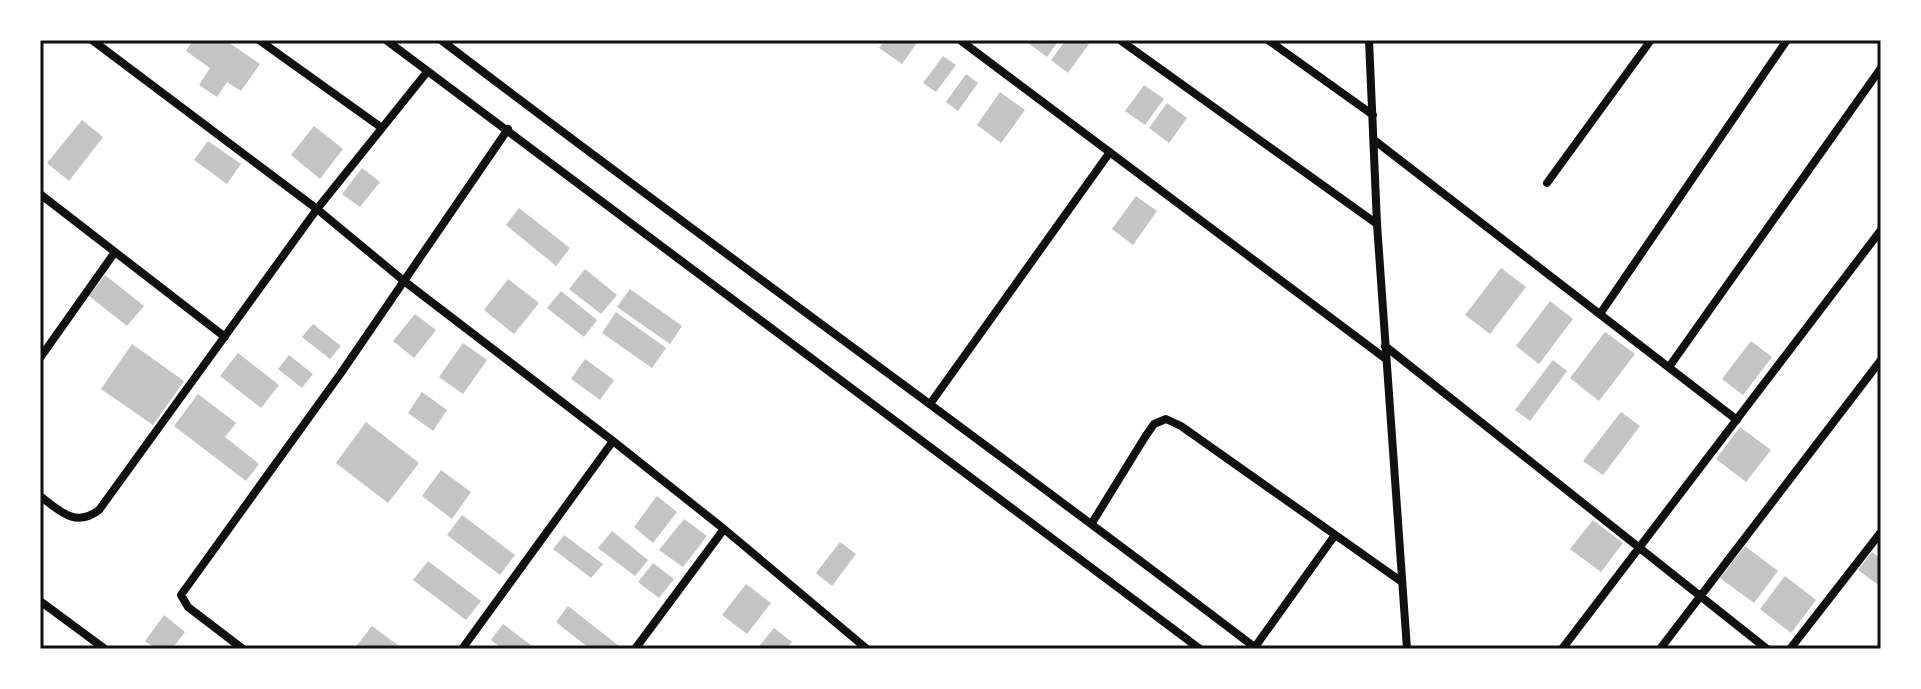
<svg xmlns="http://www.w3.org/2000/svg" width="1921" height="689" font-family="Georgia,serif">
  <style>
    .building { fill: #c4c4c4 }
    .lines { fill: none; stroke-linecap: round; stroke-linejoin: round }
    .minor { stroke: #111; stroke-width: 8 }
    .neatline { fill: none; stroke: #111; stroke-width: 3 }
  </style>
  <rect width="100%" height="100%" fill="#fff"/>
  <!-- building -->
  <path class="building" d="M193 40H225L260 64 241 91 227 82 217 97 199 85 210 68 186 51Z
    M885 40H919L902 64 879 48Z
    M1024 40H1059L1047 57Z
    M1066 40H1083L1089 44 1068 73 1051 60Z
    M943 56 956 65 936 92 923 83Z
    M966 74 978 83 958 111 946 102Z
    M1144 85 1164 99 1145 125 1125 111Z
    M1000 92 1025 110 1001 143 977 125Z
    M1167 103 1187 118 1169 143 1149 128Z
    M82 120 103 137 69 181 47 163Z
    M314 126 343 149 320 179 291 155Z
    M208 141 241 164 227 184 194 160Z
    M362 168 380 182 360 207 342 194Z
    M1136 196 1157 211 1133 245 1112 229Z
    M519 208 570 248 556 266 506 225Z
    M1501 268 1526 287 1490 334 1465 315Z
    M585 269 617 295 601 314 569 289Z
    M105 275 144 306 127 326 89 296Z
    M508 279 539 303 514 334 484 310Z
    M630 289 682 326 670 344 617 307Z
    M561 291 597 320 584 337 547 308Z
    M1550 301 1573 319 1539 364 1516 346Z
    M616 312 666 348 652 368 602 333Z
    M415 314 436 330 414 358 393 341Z
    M313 324 341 346 330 359 302 337Z
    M1605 332 1635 354 1599 401 1570 378Z
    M1751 341 1772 357 1743 395 1722 379Z
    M463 343 487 360 463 394 439 377Z
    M132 344 184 381 153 425 101 389Z
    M238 353 279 385 261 408 220 376Z
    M289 355 313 374 302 388 278 369Z
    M585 359 614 380 600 400 571 379Z
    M1553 360 1567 371 1530 421 1515 410Z
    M422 392 447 410 433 431 408 413Z
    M198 394 236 423 225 437 259 464 246 481 174 426Z
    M1621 412 1640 426 1603 475 1583 461Z
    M366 422 419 463 388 503 336 463Z
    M1740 427 1771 450 1746 482 1716 459Z
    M441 470 471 492 452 519 422 496Z
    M657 496 677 512 653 543 634 527Z
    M462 515 515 555 500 575 447 535Z
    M684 519 707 536 683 567 659 550Z
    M1593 520 1623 543 1601 572 1570 549Z
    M612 531 648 560 635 576 598 548Z
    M564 535 603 564 591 578 553 549Z
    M840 542 856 554 832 586 816 573Z
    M1745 546 1778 571 1754 603 1720 578Z
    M1872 552 1881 559V587L1858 570Z
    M428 561 481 601 466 620 413 580Z
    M653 563 674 579 659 598 638 582Z
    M1785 576 1816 600 1791 633 1760 609Z
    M746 584 771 603 747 634 722 615Z
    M568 606 623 649H590L556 622Z
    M164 615 185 632 172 649H156L145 641Z
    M503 624 536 649H503L491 640Z
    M372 626 403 649H354Z
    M774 628 792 642 786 649H757Z"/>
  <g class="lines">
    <!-- minor -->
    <path class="minor" d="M92 40 317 209 404 281 613 441 724 529 867 649
      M259 40 382 128
      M386 40 1200 649
      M441 40C711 246 987 443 1257 649
      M960 40 1386 359
      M1120 40 1377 224
      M1268 40 1373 115
      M1369 40 1377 224 1407 649
      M1374 140 1737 420
      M1547 183 1651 40
      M40 194 225 337
      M1600 314 1787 40
      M1385 346 1767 649
      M40 358 115 252
      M1669 367 1881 68
      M930 404 1110 152
      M40 496C60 511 75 528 99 510L317 209 427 72
      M1092 523 1145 437 1154 424 1166 419 1181 426 1402 582
      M40 601 105 649
      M1255 647 1335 535
      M243 649 188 607 181 595 341 373 508 129
      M462 649 613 441
      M635 649 724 529
      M1562 649 1881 230
      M1660 649 1881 360
      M1790 649 1881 532"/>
  </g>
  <!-- border -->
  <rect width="1921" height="689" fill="none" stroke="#ffffff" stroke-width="84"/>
  <rect x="42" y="42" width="1837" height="605" class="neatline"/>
</svg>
